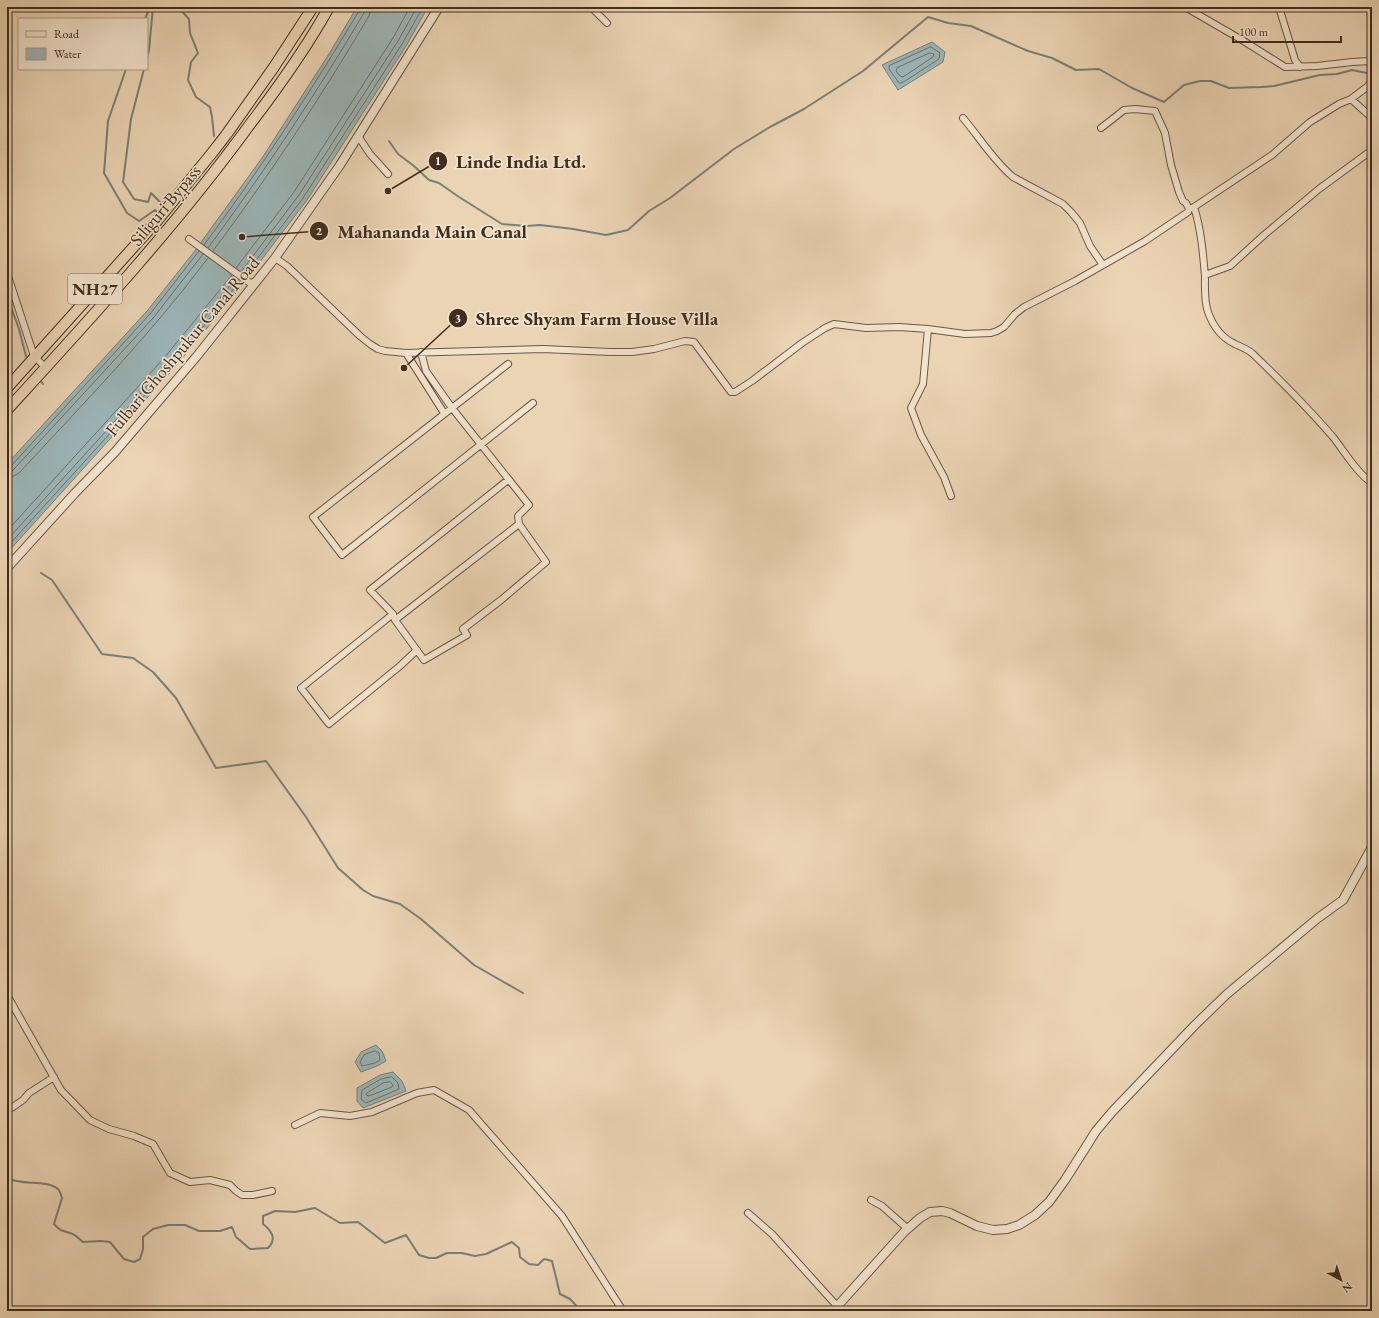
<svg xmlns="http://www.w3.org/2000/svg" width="1379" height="1318" font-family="'EB Garamond',serif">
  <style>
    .water { fill: #9cb6b8; stroke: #78807a }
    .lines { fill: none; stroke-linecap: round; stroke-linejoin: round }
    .shore { stroke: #6e726a; stroke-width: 1 }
    .stream { stroke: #78807a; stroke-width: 2 }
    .minor-casing { stroke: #6c5843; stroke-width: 8 }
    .tertiary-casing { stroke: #6c5843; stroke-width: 10 }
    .trunk-casing { stroke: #412e1d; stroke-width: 12 }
    .minor { stroke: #f2e3ce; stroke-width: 6 }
    .tertiary { stroke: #f2e3ce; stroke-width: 8 }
    .trunk { stroke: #ebd4b4; stroke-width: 10 }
    .labels { text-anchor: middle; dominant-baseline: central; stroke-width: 3.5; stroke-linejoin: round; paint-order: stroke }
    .shield { fill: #f2e3ce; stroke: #766452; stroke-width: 1 }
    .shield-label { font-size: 17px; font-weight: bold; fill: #412e1d }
    .street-label { font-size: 18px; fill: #412e1d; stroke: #f2e3ce }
    .leader { fill: none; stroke: #412e1d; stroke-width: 1.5 }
    .callout-dot { fill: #412e1d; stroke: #f2e3ce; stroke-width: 1.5 }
    .mark-label { font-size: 12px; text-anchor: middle; font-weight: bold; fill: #fff }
    .callout-label { font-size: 19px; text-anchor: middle; font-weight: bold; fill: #412e1d; stroke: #f2e3ce; stroke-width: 3.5; stroke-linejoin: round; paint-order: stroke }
  </style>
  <rect width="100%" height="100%" fill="#ebd4b4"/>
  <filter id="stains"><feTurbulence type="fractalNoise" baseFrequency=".005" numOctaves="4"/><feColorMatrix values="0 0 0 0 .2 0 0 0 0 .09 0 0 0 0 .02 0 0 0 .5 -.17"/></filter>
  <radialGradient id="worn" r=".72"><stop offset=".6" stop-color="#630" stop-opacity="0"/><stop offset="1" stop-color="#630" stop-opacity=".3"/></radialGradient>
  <!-- water -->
  <path class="water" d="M357 7H428L406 46 307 200 240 288 175 367 7 553V464L147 311 194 252 262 158 329 54Z
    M932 42 945 52 943 62 898 90 882 65Z
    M376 1045 382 1051 386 1061 377 1066 361 1072 355 1062 361 1052Z
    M393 1072 402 1081 406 1091 363 1108 357 1101V1088L380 1075Z"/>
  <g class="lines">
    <!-- shore -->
    <path class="shore" d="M931 47 940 53 939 59 905 81 901 83H899L889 69V66Z
      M930 53 934 54 933 57 903 77 900 76 896 71 897 68Z
      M204 245C260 170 311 91 359 11L360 7
      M208 248C264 172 316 94 364 13L365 7
      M213 251C269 176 321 97 369 16L371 7
      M236 268 294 192 393 38 410 7
      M241 272 299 195 398 41 417 7
      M245 275 303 198 402 44 423 7
      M7 466 12 465 150 314 199 251
      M7 471H12L15 468 154 317 203 254
      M7 477 14 476 19 473C84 403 151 334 208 258
      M7 531 164 358 232 275
      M7 540 169 362 236 278
      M7 547 172 365 240 281
      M375 1051 379 1053 380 1060 375 1063 362 1066 360 1062 364 1055Z
      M392 1077 398 1083 399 1089 366 1103 361 1099 362 1090 381 1079Z
      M390 1082 393 1085 392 1087 369 1096 366 1095 367 1093 383 1083Z"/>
    <!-- stream -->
    <path class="stream" d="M178 7 189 19 190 33 198 53 191 62 188 80 196 97 210 107 212 117 214 136
      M145 19 150 7
      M147 58 149 50 153 7
      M126 69 108 121 104 173 127 213 139 221 155 210 160 213
      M144 69 131 119 123 182 134 199 148 202 151 193 165 207
      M389 141 398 154 414 166 429 180 439 183 459 197 502 224 526 226 540 225 573 229 606 235 628 230 649 211 670 198 734 149 770 127 804 109 863 71 928 17 948 23 971 26 1028 51 1052 58 1076 70 1099 69 1132 88 1164 102 1184 85 1200 81H1211L1229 88 1261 87 1274 86 1320 75 1337 74 1352 70 1372 74
      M7 296 19 329 27 360
      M40 380 43 384
      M41 573 52 580 102 654 133 658 153 672 176 698 216 768 266 761 306 817 338 868 363 890 373 896 400 904 421 919 474 965 523 993
      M7 1178C22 1186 46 1179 58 1189 60 1191 61 1195 62 1198L54 1224C63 1233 60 1229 70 1233 75 1234 79 1239 83 1242L101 1241 110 1242 124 1259 134 1262 140 1259 143 1249V1237L153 1229 168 1225H185L199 1231H220L232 1227 236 1237 250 1249 268 1248C277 1239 272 1231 263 1224V1216L275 1211 295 1212 315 1208 340 1223 358 1222 385 1243 406 1235 419 1255 429 1258H436L447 1253H462L475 1256 486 1254 512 1242 519 1248 520 1257 529 1264 538 1265 544 1259 552 1261 560 1294 570 1299 581 1311"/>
    <!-- minor casing -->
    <g class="minor-casing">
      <path id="minor" d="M591 7 607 23
        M1185 7 1242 40 1285 67 1317 66 1352 62 1370 61 1372 62
        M1279 7 1295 60 1300 67
        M1351 99 1372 118
        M963 118C980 138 992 159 1013 177L1063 204 1071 212 1080 223 1090 246 1103 265
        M1101 128 1124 110 1135 109 1155 111 1165 133 1171 165 1179 192 1183 201 1186 203 1189 209
        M358 136 370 154 388 174
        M1194 207C1201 229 1203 253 1205 276 1205 288 1204 301 1208 312 1213 326 1222 338 1235 344 1241 347 1248 349 1253 354 1281 381 1308 408 1333 437 1344 451 1357 473 1372 483
        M189 239 250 283 256 281
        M275 258 287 266 360 336 370 344 378 349 385 351 406 353 543 349 610 352H632L654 349 685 341 694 342 731 392H735L752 381 802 343 825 328 834 324 866 328 899 327 928 329 965 334 991 333 997 331 1004 327 1015 314 1024 307 1075 281 1145 241 1188 212 1189 209 1194 207 1272 155 1310 122 1339 104 1351 99 1367 87 1372 81
        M7 273 34 356 46 368
        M1205 275 1230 266 1264 235 1319 189 1372 150
        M928 329 923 384 911 408 921 435 944 477 951 496
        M406 353 444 413
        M508 364 313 517 342 555 533 403
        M508 480 370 590 393 614 395 620 424 660 467 635 463 629 501 600 546 562 519 524
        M393 614 301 688 329 724 400 666 417 650
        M395 620 519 524 518 516 529 505 452 408 426 371 421 352
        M7 995 61 1090 90 1120 109 1129 134 1136 153 1144 170 1173 190 1182 210 1180 230 1185 236 1191 242 1195H253L272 1191
        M7 1111 23 1100 29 1093 54 1077
        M295 1125 320 1113 350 1116 372 1112 417 1093 434 1090 469 1110 562 1216 623 1311
        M871 1200 882 1206 908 1229
        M748 1213 772 1234 837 1306"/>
    </g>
    <!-- tertiary casing -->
    <g class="tertiary-casing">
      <path id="tertiary" d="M7 568 75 493 115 452 197 356 275 258 340 165 439 7
        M833 1311 904 1232 920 1218 930 1212 942 1211 950 1213 977 1226 993 1230 1007 1229 1019 1225 1035 1215 1049 1202 1065 1180 1096 1131 1112 1112 1195 1025 1227 994 1318 918 1343 900 1372 847"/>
    </g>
    <!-- trunk casing -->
    <g class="trunk-casing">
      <path id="trunk" d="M7 388 156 222 212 153 226 135 274 67 313 7
        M7 410C90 319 175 227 248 127 277 89 306 49 329 7"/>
    </g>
    <!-- minor -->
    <use href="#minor" class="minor"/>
    <!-- tertiary -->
    <use href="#tertiary" class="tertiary"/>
    <!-- trunk -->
    <use href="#trunk" class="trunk"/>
  </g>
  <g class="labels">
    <!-- shield labels -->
    <rect class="shield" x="68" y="274" width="54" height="30" rx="3"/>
    <g class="shield-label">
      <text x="95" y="289">NH27</text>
    </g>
    <!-- street labels -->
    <g class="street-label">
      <text transform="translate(165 205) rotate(-50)">Siliguri Bypass</text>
      <text transform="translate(182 346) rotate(-50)">Fulbari Ghoshpukur Canal Road</text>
    </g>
  </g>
  <!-- callouts -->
  <path class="leader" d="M388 191L438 161M242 237L319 231M404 368L458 318"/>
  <g class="callout-dot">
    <circle cx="388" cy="191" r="4"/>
    <circle cx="242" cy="237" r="4"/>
    <circle cx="404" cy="368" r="4"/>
    <circle cx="438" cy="161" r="10"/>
    <circle cx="319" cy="231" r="10"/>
    <circle cx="458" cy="318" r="10"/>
  </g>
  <g class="mark-label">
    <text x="438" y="165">1</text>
    <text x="319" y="235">2</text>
    <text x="458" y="322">3</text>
  </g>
  <g class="callout-label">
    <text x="521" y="168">Linde India Ltd.</text>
    <text x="432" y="238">Mahananda Main Canal</text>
    <text x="597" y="325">Shree Shyam Farm House Villa</text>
  </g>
  <!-- margin -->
  <rect width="1379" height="1318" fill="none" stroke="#ebd4b4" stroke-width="24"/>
  <rect x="8" y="8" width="1363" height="1302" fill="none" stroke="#412e1d" stroke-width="2"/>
  <rect x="12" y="12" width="1355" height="1294" fill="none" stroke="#412e1d"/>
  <!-- legend -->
  <rect x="18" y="18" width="130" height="52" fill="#f2e3ce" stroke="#ab9b87"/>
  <rect x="26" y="31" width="20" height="6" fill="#f2e3ce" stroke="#ab9b87"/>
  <text x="54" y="38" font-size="12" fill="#412e1d">Road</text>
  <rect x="26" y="48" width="20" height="12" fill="#9cb6b8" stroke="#ab9b87"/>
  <text x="54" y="58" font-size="12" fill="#412e1d">Water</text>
  <!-- north arrow -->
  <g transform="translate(1341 1280) rotate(140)" stroke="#f2e3ce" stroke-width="3" paint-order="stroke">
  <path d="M0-3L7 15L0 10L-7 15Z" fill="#412e1d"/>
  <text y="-6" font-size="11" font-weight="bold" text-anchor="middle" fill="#412e1d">N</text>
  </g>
  <!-- scale -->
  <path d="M1233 36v6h108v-6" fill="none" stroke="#412e1d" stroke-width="2"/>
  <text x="1239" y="36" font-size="12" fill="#412e1d" stroke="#f2e3ce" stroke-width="3" paint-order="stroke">100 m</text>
  <rect width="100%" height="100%" filter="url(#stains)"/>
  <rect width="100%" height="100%" fill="url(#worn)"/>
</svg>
